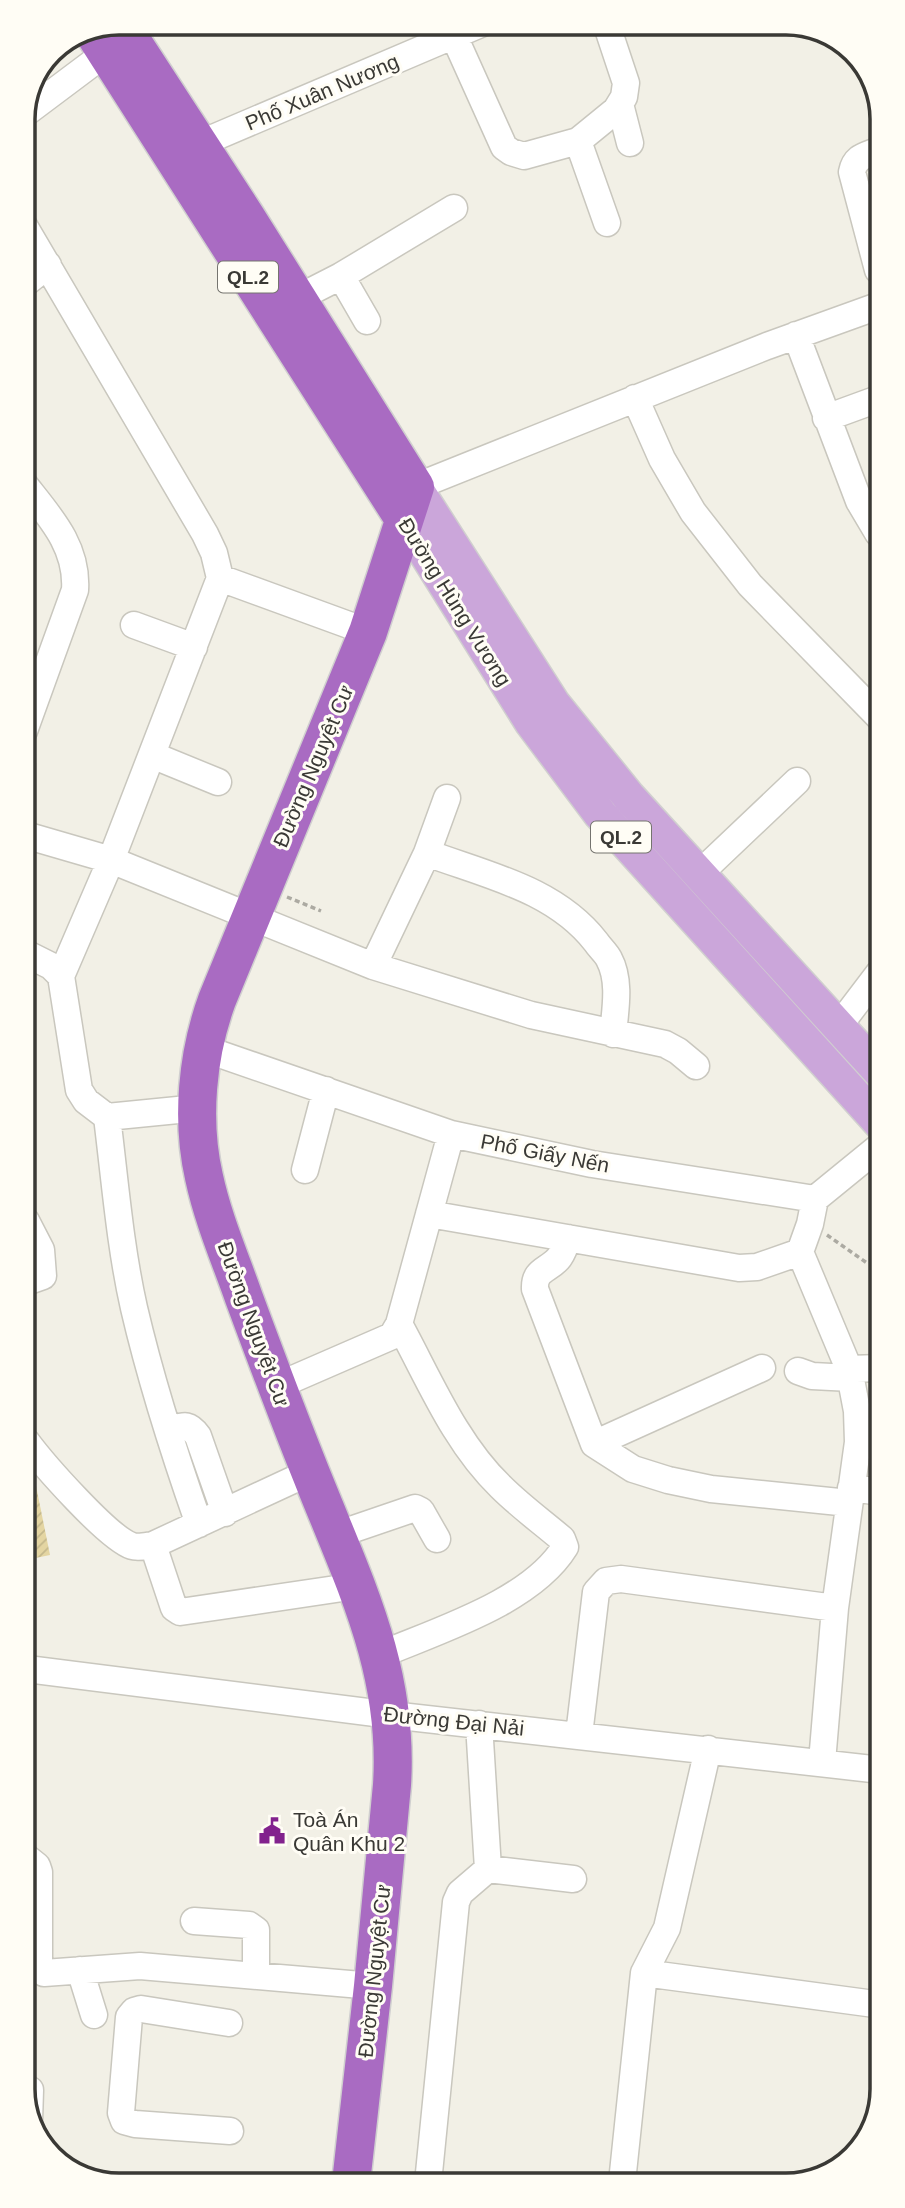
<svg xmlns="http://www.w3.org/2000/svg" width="905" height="2208" font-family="Helvetica,sans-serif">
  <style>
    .building { fill: url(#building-hatch) }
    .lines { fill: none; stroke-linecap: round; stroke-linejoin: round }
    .minor-casing { stroke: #c9c7be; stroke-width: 29 }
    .major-casing { stroke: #d0cfcf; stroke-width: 36 }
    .highway-casing { stroke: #d0cfcf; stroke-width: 41 }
    .path { stroke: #acaaa2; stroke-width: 3.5; stroke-dasharray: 5 3.5; stroke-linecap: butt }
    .minor { stroke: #fff; stroke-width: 26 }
    .major { stroke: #cba6da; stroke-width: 33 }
    .highway { stroke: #a96bc2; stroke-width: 38 }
    .labels { text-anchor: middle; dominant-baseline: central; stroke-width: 6; stroke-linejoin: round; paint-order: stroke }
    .shield { fill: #fffdf5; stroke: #75746f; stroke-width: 2 }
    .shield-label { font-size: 19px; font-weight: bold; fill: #3a3935 }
    .street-label { font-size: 21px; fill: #3a3935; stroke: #fffdf5 }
    .poi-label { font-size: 21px; fill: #3a3935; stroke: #fffdf5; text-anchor: start }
    .rim { fill: none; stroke: #3a3935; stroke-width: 3.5 }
  </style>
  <defs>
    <pattern id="building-hatch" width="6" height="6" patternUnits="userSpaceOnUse" patternTransform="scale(1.75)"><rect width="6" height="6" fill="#e4d5a2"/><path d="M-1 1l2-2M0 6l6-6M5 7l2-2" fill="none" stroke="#c4b88c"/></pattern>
  </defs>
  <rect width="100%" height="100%" fill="#f2f0e6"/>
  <!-- building -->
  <path class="building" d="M29 1470 34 1476 50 1555 26 1560V1471Z"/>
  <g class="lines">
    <!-- minor casing -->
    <g class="minor-casing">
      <path id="minor" d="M454 36 504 147 511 152 524 156 578 141 616 110 624 97 626 83 606 23
        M620 104 630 143
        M23 115 107 52
        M578 141 607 223
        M199 144 483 23
        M877 151C864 156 855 157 852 172L878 270
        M23 224 205 534 214 553 220 578 111 860 61 976 79 1090 86 1101 107 1117 198 1108
        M341 276 367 321
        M23 285 48 265
        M296 299 341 276 454 208
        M796 335 859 501 878 533
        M635 398 662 459 693 512 750 585 879 717
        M826 418 878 399
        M24 484C49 516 78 546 75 590L24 731
        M415 487 767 346 878 306
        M220 578 368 632
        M134 625 194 647
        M152 755 218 782
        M25 835 111 860 373 966 531 1015 665 1044 678 1051 696 1066
        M427 853 447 798
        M699 874 797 781
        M25 953 51 966 61 976
        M373 966 427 853C486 875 555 889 596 942 600 948 606 953 609 959 621 981 615 1011 613 1034
        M838 1027 879 973
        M202 1048 451 1134 592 1164 815 1199 880 1146
        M107 1117C115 1181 120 1246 134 1308 151 1381 174 1453 199 1524
        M305 1170 326 1090
        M815 1199 810 1224 800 1252 849 1369 857 1411 858 1442 835 1608 822 1762
        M429 1214 739 1268 757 1267 800 1252
        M568 1238C565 1245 563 1254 558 1259 547 1271 534 1270 535 1289L594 1444 633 1469 668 1480 711 1489 849 1503
        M26 1282 43 1276 41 1250 26 1221
        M849 1369 880 1368
        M798 1371 812 1376 851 1378
        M277 1386 392 1336 399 1324 451 1134
        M169 1430C183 1426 188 1422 198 1436L225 1513
        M26 1441C43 1464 108 1538 132 1546 138 1548 146 1546 153 1545L310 1472
        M594 1444 762 1368
        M851 1488 881 1492
        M336 1535 415 1508 421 1511 437 1539
        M153 1545 174 1608 180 1612 356 1586
        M380 1655C439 1630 531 1602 565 1547L562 1539C542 1522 520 1506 501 1487 455 1443 429 1379 399 1324
        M27 1669 391 1715 881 1770
        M479 1724 488 1869
        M579 1735 596 1592 606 1581 621 1579 835 1608
        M27 1858 37 1866 39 1872V1966L44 1973 140 1966 373 1986
        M194 1921 249 1925 256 1930V1975
        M80 1970 94 2015
        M644 1973 882 2005
        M229 2023 141 2009 134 2011 129 2017 121 2113 124 2121 135 2124 230 2131
        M29 2121 30 2090
        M622 2182 644 1973 667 1928 708 1749
        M428 2183 456 1902 460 1893 488 1869 573 1879"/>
    </g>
    <!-- major casing -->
    <g class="major-casing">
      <path id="major" d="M415 487 553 703 629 797 880 1072
        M404 519 531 722 600 814 880 1123"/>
    </g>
    <!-- highway casing -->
    <g class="highway-casing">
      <path id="highway" d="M120 23 246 217 415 487 368 632 217 1000C197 1055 191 1120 204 1177 213 1219 230 1258 244 1298 268 1363 292 1427 318 1491 358 1590 399 1675 392 1785L373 1986 351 2183
        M94 33 404 519"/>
    </g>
    <!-- path -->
    <path class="path" d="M287 897 321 911
      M827 1235 867 1263"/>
    <!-- minor -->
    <use href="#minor" class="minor"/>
    <!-- major -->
    <use href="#major" class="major"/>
    <!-- highway -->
    <use href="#highway" class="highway"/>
  </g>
  <!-- icons -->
  <defs>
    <g id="civic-bare" transform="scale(2.1)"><path d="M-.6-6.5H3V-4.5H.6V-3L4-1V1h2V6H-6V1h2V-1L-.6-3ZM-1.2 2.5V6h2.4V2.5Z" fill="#82228d" stroke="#fffdf5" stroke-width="2.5" paint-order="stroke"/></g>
  </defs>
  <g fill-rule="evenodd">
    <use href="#civic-bare" x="272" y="1831"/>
  </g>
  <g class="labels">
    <!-- shield labels -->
    <g class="shield">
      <rect x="218" y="261.5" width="60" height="31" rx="5"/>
      <rect x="591" y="821.5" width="60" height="31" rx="5"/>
    </g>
    <g class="shield-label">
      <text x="248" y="277">QL.2</text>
      <text x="621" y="837">QL.2</text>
    </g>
    <!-- street labels -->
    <g class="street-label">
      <text transform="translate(322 92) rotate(-23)">Phố Xuân Nương</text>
      <text transform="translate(455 602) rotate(58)">Đường Hùng Vương</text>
      <text transform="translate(313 766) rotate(-67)">Đường Nguyệt Cư</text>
      <text transform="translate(545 1153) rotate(11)">Phố Giấy Nến</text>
      <text transform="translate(254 1324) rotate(70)">Đường Nguyệt Cư</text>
      <text transform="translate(454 1721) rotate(6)">Đường Đại Nải</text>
      <text transform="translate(374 1971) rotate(-84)">Đường Nguyệt Cư</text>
    </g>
    <!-- poi labels -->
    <g class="poi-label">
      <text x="293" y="1819">Toà Án<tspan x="293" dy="24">Quân Khu 2</tspan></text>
    </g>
  </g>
  <!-- crop -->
  <path d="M0 0H905V2208H0ZM119 35H786A84 84 0 0 1 870 119V2089A84 84 0 0 1 786 2173H119A84 84 0 0 1 35 2089V119A84 84 0 0 1 119 35Z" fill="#fffdf5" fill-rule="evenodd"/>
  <path class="rim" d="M119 35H786A84 84 0 0 1 870 119V2089A84 84 0 0 1 786 2173H119A84 84 0 0 1 35 2089V119A84 84 0 0 1 119 35Z"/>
</svg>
